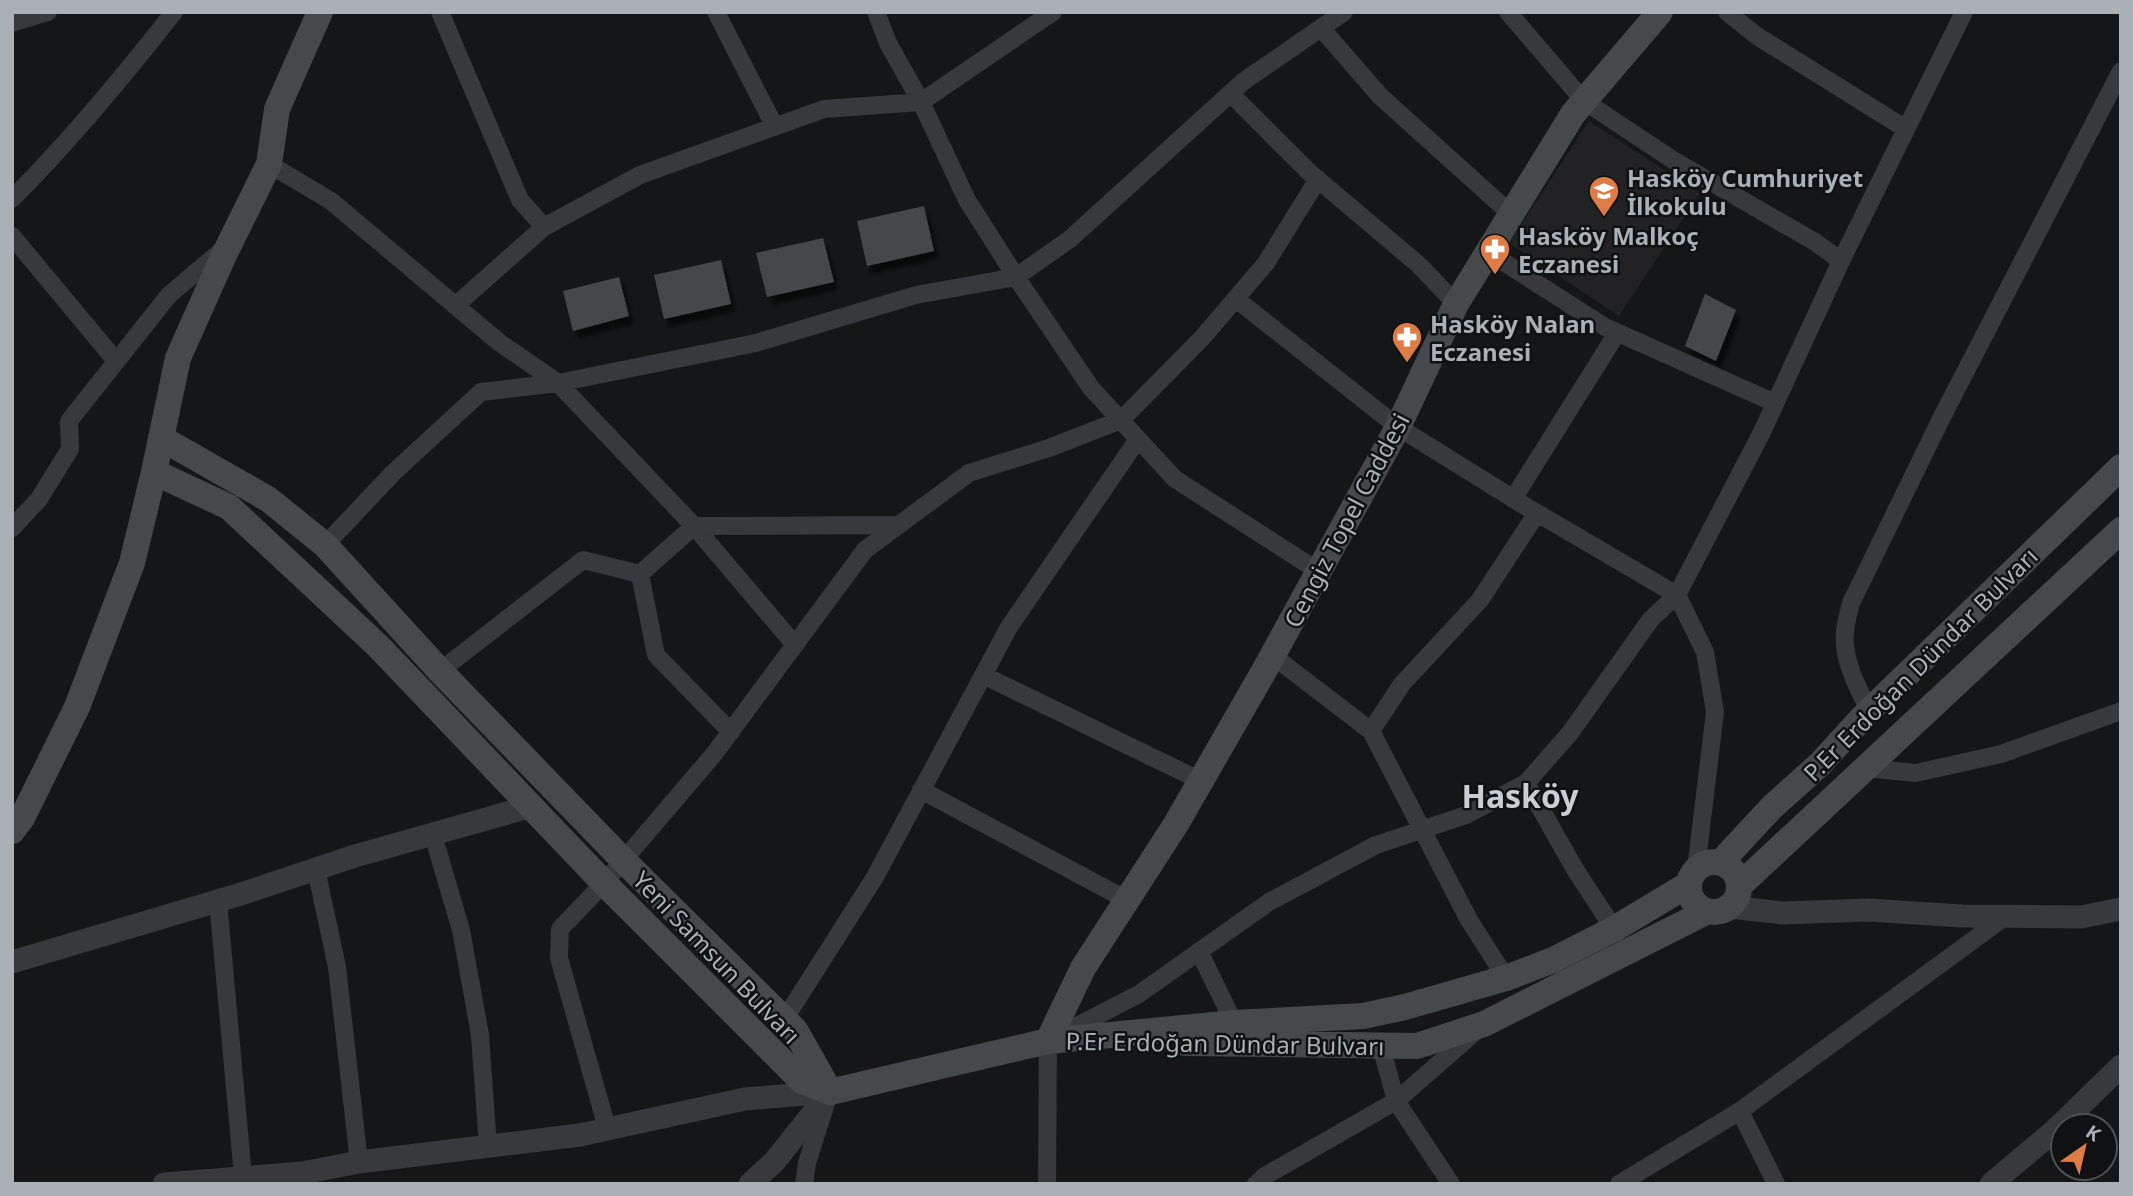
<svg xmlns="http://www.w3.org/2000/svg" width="2133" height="1196" font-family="'Noto Sans',sans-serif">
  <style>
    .built { fill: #222224 }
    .building { fill: #45474a; filter: url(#shadow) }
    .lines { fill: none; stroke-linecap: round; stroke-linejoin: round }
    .minor { stroke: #37393c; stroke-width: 18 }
    .tertiary { stroke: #37393c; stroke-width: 23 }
    .secondary { stroke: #45494b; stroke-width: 26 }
    .labels { text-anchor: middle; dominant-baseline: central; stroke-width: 5; stroke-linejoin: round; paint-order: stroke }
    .poi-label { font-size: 24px; font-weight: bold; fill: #a9b1b6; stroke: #101112; text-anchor: start }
    .street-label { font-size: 24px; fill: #a9b1b6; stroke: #101112 }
    .district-label { font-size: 32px; font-weight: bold; fill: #c9ced2; stroke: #101112 }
  </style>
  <defs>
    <filter id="shadow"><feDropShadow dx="4.5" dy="8" stdDeviation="2" flood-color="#0009"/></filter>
  </defs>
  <rect width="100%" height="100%" fill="#151617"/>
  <!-- built -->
  <path class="built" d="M1589 121 1700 193 1619 316 1509 243Z"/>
  <!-- building -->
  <path class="building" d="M924 206 934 251 867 266 857 221Z
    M823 238 834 282 767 297 756 253Z
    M721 260 731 304 664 319 654 275Z
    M619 277 629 316 573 331 563 291Z
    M1705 294 1736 310 1716 361 1685 346Z"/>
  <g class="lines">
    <!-- minor -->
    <path class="minor" d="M440 12 520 200 544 227
      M716 12 775 127
      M876 12 888 43 921 102 967 200 1016 277 1091 388 1175 479 1318 571
      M1508 12 1584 101 1673 160 1815 242 1841 261
      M1727 12 1757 36 1906 129
      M12 23 48 12
      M1321 28 1380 96 1511 214
      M1230 93 1309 172 1419 265 1456 304
      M269 164 331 201 500 343 558 383 694 526 795 645
      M12 199C71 140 123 77 174 12
      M12 236 116 361
      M1488 252 1605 327 1775 403
      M1236 299 1398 427 1525 506 1677 595 1705 652 1715 712 1696 869
      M455 306 544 227 640 175 824 109 921 102 1053 12
      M1513 499 1617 333
      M12 528 39 499 70 449 69 421 169 295 221 251
      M325 545 393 473 481 392 558 383 756 343 916 295 1016 277 1070 239 1244 81 1344 12
      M1273 656 1371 731 1469 920 1506 978
      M440 671 583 560 640 574
      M983 675 1201 781
      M1869 710C1857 687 1842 658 1845 631 1846 621 1849 612 1851 603L1942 417 2121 71
      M1371 731 1402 684 1480 600 1537 513
      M731 732 656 655 640 574 694 526 899 525
      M1864 768 1916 773 2001 754 2121 711
      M1526 783 1576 871 1614 929
      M921 790 1127 900
      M433 835 461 930 480 1035 488 1147
      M316 869 337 967 359 1162
      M218 901 243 1176
      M1199 951 1234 1023
      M784 1020 875 877 1009 627 1138 439
      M1381 1046 1396 1101 1451 1184
      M1740 1111 1776 1184
      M607 1128 559 958 560 929 604 883 714 754 865 550 969 473 1049 448 1121 420 1202 338 1266 263 1318 179
      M804 1184 807 1163 827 1100
      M1047 1184 1048 1041 1139 994 1269 902 1376 845 1466 815 1526 783 1570 733 1651 619 1677 595 1761 434 1841 261 1964 12
      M1256 1184 1265 1176 1396 1101 1476 1031
      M1619 1184 1740 1111 2006 916"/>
    <!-- tertiary -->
    <path class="tertiary" d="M1730 907 1782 913 1868 910 1962 916 2081 917 2121 909
      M12 962 241 894 355 856 532 806
      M164 1184 302 1173 359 1162 580 1135 745 1099 829 1092
      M750 1184 774 1162 830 1092
      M1991 1184 2054 1131 2121 1066"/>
    <!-- secondary -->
    <path class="secondary" d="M161 438 268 499 325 545 440 671 623 860 795 1030 830 1092
      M154 472 229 507 378 646 604 883 802 1081 830 1092
      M12 831 22 818 77 707 132 563 154 472 178 358 224 255 269 164 277 109 320 12
      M1689 887a25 25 0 1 1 50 0a25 25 0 1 1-50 0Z
      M1720 863 1772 807 1820 764 1862 718 2121 467
      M1739 886 2121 530
      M1048 1041 1083 968 1176 824 1264 671 1398 427 1456 304 1573 114 1660 12
      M1186 1043 1417 1046 1484 1024 1706 912
      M830 1092 1048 1041 1234 1023 1363 1016 1405 1007 1506 978 1553 960 1614 929 1689 884"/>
  </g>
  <!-- icons -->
  <defs>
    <g id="school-pin" transform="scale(1.575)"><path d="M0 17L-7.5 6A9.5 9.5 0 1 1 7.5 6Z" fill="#df7b45" stroke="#101112"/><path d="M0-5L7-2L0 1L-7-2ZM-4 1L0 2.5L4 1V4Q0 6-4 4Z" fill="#fff"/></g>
    <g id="pharmacy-pin" transform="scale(1.575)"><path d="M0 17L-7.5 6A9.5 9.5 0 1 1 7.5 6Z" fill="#df7b45" stroke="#101112"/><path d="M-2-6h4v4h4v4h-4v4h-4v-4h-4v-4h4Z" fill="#fff"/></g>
  </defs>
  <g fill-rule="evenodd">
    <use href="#school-pin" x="1604" y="191"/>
    <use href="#pharmacy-pin" x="1495" y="249"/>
    <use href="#pharmacy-pin" x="1407" y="337"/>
  </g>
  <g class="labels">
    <!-- poi labels -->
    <g class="poi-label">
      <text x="1627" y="177">Hasköy Cumhuriyet<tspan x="1627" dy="28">İlkokulu</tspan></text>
      <text x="1518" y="235">Hasköy Malkoç<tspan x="1518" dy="28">Eczanesi</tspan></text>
      <text x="1430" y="323">Hasköy Nalan<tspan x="1430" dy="28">Eczanesi</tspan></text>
    </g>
    <!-- street labels -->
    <g class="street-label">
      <text transform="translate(1346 520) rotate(-62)">Cengiz Topel Caddesi</text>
      <text transform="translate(1920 664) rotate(-45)">P.Er Erdoğan Dündar Bulvarı</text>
      <text transform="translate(717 957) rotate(46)">Yeni Samsun Bulvarı</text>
      <text transform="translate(1225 1043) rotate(1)">P.Er Erdoğan Dündar Bulvarı</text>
    </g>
    <!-- district labels -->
    <g class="district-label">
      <text x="1520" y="795">Hasköy</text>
    </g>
  </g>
  <!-- border -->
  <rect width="2133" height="1196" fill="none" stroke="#a9b1b6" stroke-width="28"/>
  <!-- north arrow -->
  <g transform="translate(2084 1147) rotate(34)"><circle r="33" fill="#101112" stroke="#4d5154" stroke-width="2"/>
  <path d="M0-5L12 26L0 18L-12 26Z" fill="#df7b45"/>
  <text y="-10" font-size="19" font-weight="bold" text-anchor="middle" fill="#a9b1b6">K</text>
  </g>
</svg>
